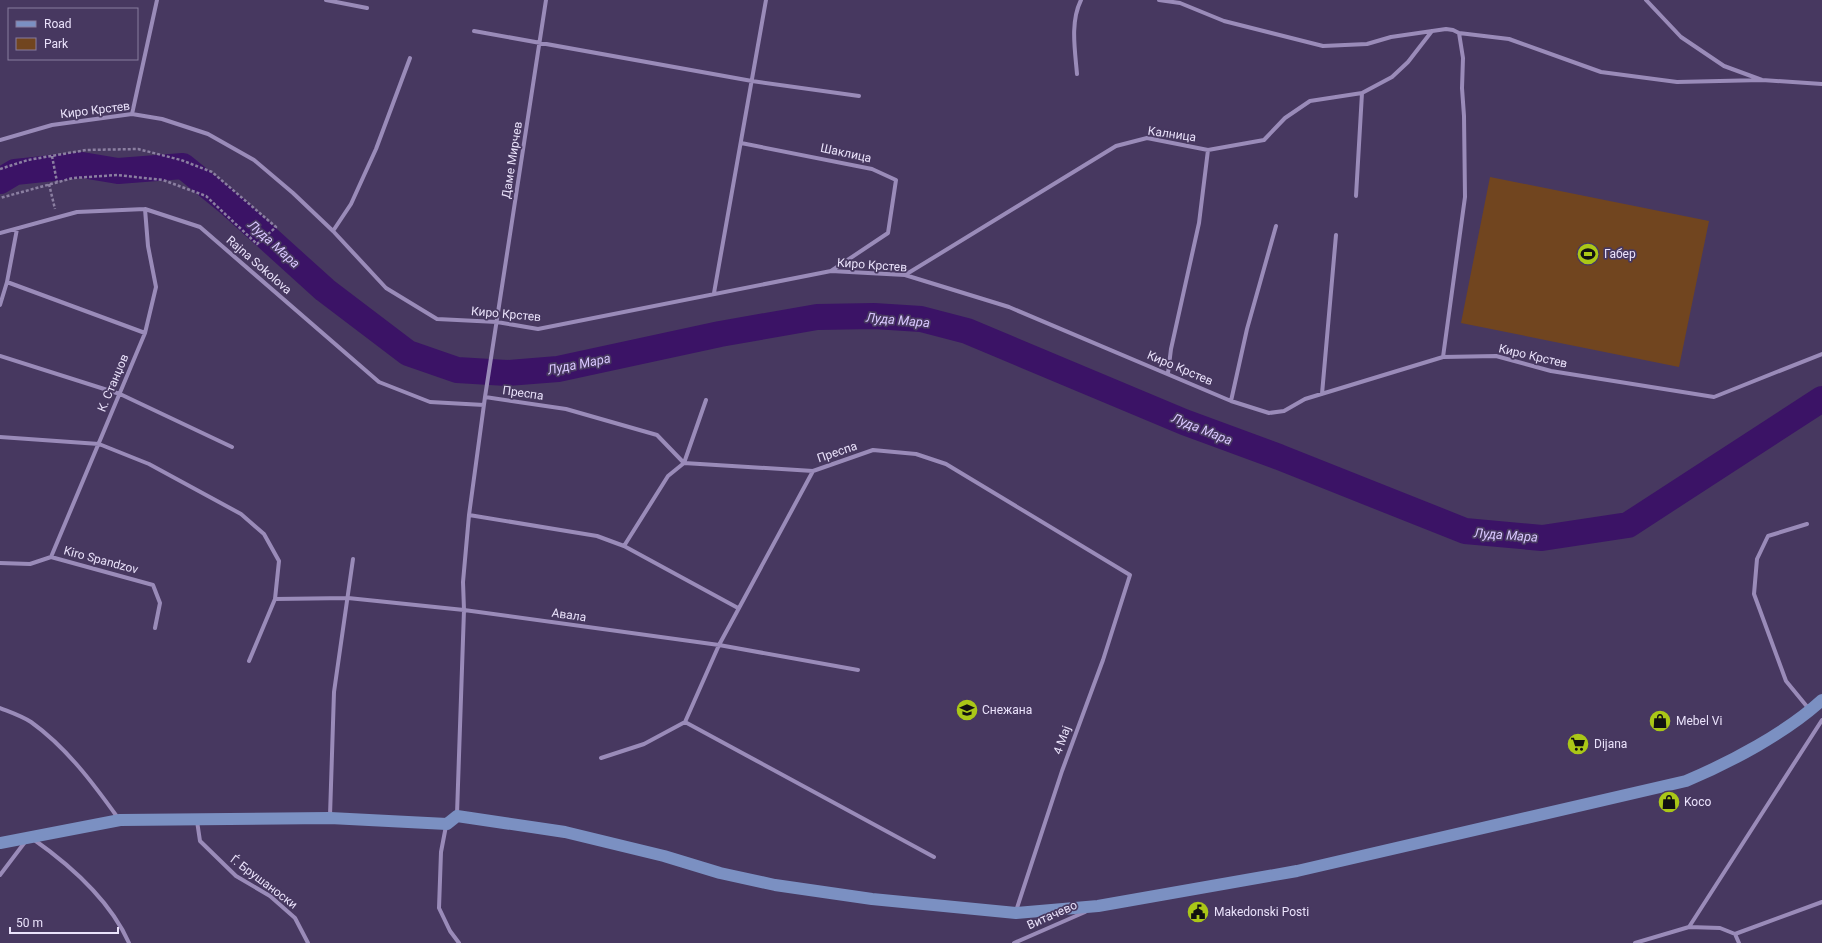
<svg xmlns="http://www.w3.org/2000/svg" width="1822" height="943" font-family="Roboto,sans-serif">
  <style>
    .green { fill: #71451f }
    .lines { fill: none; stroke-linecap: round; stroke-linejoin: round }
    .river { stroke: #3b1366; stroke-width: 26 }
    .path { stroke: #8b7fa1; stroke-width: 2.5; stroke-dasharray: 3 2; stroke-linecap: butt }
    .minor { stroke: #9a8bb9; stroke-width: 4 }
    .secondary { stroke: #7b90c2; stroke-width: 12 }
    .labels { text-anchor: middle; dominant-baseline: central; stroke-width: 3.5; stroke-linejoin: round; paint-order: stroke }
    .street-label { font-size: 12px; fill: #eae2fb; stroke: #473860 }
    .poi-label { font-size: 12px; fill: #eae2fb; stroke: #473860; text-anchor: start }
    .water-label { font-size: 13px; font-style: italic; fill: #d9c7ff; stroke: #473860 }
  </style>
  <rect width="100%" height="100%" fill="#473860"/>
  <!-- green -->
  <path class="green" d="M1490 177 1709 221 1679 367 1461 323Z"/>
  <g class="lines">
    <!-- river -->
    <path class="river" d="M0 181 15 172 82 165 118 171 183 166 231 205 325 290 408 353 457 370 507 373 558 369 720 334 817 317 874 316 921 319 967 331 1184 422 1279 457 1465 531 1542 538 1628 525 1822 399"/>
    <!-- path -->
    <path class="path" d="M52 156 57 182
      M0 169 28 160 86 150 138 149 181 160 212 172 276 227 257 244 206 196 163 180 117 175 73 178 0 198
      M49 184 55 209"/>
    <!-- minor -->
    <path class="minor" d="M326 0 367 8
      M1159 0 1180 3 1224 21 1323 46 1367 44 1391 37 1446 29 1453 30 1459 33 1463 58 1462 88 1464 116 1465 197 1443 357
      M1646 0 1681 37 1724 66 1762 80 1822 84
      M474 31 752 81 859 96
      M1459 33 1509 39 1601 72 1677 82 1762 80
      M1077 74C1075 50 1070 22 1081 0
      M132 114 157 0
      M0 140 52 125 132 114 162 119 208 134 254 160 293 193 333 231 386 288 437 319 497 322 538 329 831 271 905 275 1009 307 1231 401 1269 413 1284 411 1305 399 1443 357 1496 356 1551 371 1714 397 1822 354
      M741 143 872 169 896 180 888 233 831 271
      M1356 196 1362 93
      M333 231 351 204 376 149 410 58
      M0 233 77 212 145 209 200 227 379 382 430 402 484 405
      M905 275 1116 146 1147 138 1208 150 1264 140 1285 118 1310 101 1362 93 1392 77 1408 62 1432 31
      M7 282 145 333
      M714 293 766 0
      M0 305 7 282 17 229
      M0 356 120 394 232 447
      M1168 373 1171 349 1199 223 1208 150
      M1322 394 1336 235
      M485 397 566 409 657 435 684 463 813 471 873 450 916 454 946 464 1130 575 1103 660 1062 771 1016 911
      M1231 401 1247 329 1276 226
      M0 437 99 444 149 464 241 514 264 534 279 561 275 599 249 661
      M469 515 597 536 624 546 738 608
      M1807 524 1768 536 1757 559 1754 594 1786 681 1809 709
      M624 546 668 476 684 463 706 400
      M51 557 145 333 156 287 148 246 145 209
      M0 563 30 564 51 557 153 585 160 603 155 628
      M275 599 348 598 464 610 719 645 858 670
      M0 708C10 712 22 716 31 722 66 747 93 783 118 818
      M685 722 934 857
      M601 758 644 744 685 722 719 645 813 471
      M457 814 464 610 463 582 469 515 485 397 546 0
      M330 816 334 692 353 559
      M197 821 200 841 236 876 270 896 295 918 308 943
      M446 826 441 852 439 908 450 931 459 943
      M33 839C70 865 110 900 129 943
      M0 875 25 842
      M1689 927 1720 928 1735 934 1739 943
      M1735 934 1822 902
      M1014 943 1085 912
      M1635 943 1689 927 1822 720"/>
    <!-- secondary -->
    <path class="secondary" d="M0 843 120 820 330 818 447 824 457 816 565 832 664 856 720 873 775 885 872 899 1016 913 1098 906 1297 871 1686 781C1731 762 1786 733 1822 700"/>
  </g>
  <!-- icons -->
  <defs>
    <g id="stadium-disc" transform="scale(1.15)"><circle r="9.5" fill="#aac717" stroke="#473860"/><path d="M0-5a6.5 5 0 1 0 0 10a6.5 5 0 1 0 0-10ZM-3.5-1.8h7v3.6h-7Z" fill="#111"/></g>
    <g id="school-disc" transform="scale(1.15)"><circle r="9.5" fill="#aac717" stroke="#473860"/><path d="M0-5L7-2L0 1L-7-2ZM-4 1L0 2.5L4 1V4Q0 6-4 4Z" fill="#111"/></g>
    <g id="shop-disc" transform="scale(1.15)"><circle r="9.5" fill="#aac717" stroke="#473860"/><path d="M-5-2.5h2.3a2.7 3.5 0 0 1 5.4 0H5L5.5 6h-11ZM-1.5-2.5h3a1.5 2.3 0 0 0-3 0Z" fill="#111"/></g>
    <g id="supermarket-disc" transform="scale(1.15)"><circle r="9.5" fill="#aac717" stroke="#473860"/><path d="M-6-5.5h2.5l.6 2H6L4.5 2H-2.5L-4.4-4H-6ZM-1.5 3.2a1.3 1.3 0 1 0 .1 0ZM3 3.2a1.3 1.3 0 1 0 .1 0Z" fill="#111"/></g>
    <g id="civic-disc" transform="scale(1.15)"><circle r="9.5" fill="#aac717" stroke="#473860"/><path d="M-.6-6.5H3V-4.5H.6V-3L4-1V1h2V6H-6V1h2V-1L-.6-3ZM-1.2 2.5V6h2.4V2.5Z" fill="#111"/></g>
  </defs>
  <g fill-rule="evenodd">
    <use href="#stadium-disc" x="1588" y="254"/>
    <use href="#school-disc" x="967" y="710"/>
    <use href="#shop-disc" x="1660" y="721"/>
    <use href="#supermarket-disc" x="1578" y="744"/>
    <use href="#shop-disc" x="1669" y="802"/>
    <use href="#civic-disc" x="1198" y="912"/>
  </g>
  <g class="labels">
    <!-- street labels -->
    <g class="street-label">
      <text transform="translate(95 110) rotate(-7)">Киро Крстев</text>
      <text transform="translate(1172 134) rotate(8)">Калница</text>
      <text transform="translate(846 153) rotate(12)">Шаклица</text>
      <text transform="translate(512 160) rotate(-81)">Даме Мирчев</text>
      <text transform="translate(259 265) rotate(41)">Rajna Sokolova</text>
      <text transform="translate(872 265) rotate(4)">Киро Крстев</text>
      <text transform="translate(506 314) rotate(5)">Киро Крстев</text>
      <text transform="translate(1533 356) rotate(13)">Киро Крстев</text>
      <text transform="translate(1180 368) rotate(23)">Киро Крстев</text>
      <text transform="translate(113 383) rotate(-67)">К. Станџов</text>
      <text transform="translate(523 393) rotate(8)">Преспа</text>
      <text transform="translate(837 452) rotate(-19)">Преспа</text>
      <text transform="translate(101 560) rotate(15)">Kiro Spandzov</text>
      <text transform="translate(569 615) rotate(8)">Авала</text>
      <text transform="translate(1062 740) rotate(-70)">4 Мај</text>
      <text transform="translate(264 882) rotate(37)">Ѓ. Брушаноски</text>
      <text transform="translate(1052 915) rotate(-24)">Витачево</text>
    </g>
    <!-- poi labels -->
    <g class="poi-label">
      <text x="1604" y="254">Габер</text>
      <text x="982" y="710">Снежана</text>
      <text x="1676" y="721">Mebel Vi</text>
      <text x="1594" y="744">Dijana</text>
      <text x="1684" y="802">Koco</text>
      <text x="1214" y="912">Makedonski Posti</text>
    </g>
    <!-- water labels -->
    <g class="water-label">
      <text transform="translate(274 244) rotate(42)">Луда Мара</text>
      <text transform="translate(898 320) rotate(5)">Луда Мара</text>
      <text transform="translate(579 364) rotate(-11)">Луда Мара</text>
      <text transform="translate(1202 429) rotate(22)">Луда Мара</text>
      <text transform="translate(1506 535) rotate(4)">Луда Мара</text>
    </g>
  </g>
  <!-- legend -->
  <rect x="8" y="8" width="130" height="52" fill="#473860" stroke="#887c9e"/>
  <rect x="16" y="21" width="20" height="6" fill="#7b90c2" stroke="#887c9e"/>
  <text x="44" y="28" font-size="12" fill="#eae2fb">Road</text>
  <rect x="16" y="38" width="20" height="12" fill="#71451f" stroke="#887c9e"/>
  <text x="44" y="48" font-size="12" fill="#eae2fb">Park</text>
  <!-- scale -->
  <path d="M10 927v6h108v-6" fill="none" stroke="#eae2fb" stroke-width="2"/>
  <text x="16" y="927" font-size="12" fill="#eae2fb" stroke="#473860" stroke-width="3" paint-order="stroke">50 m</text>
</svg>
